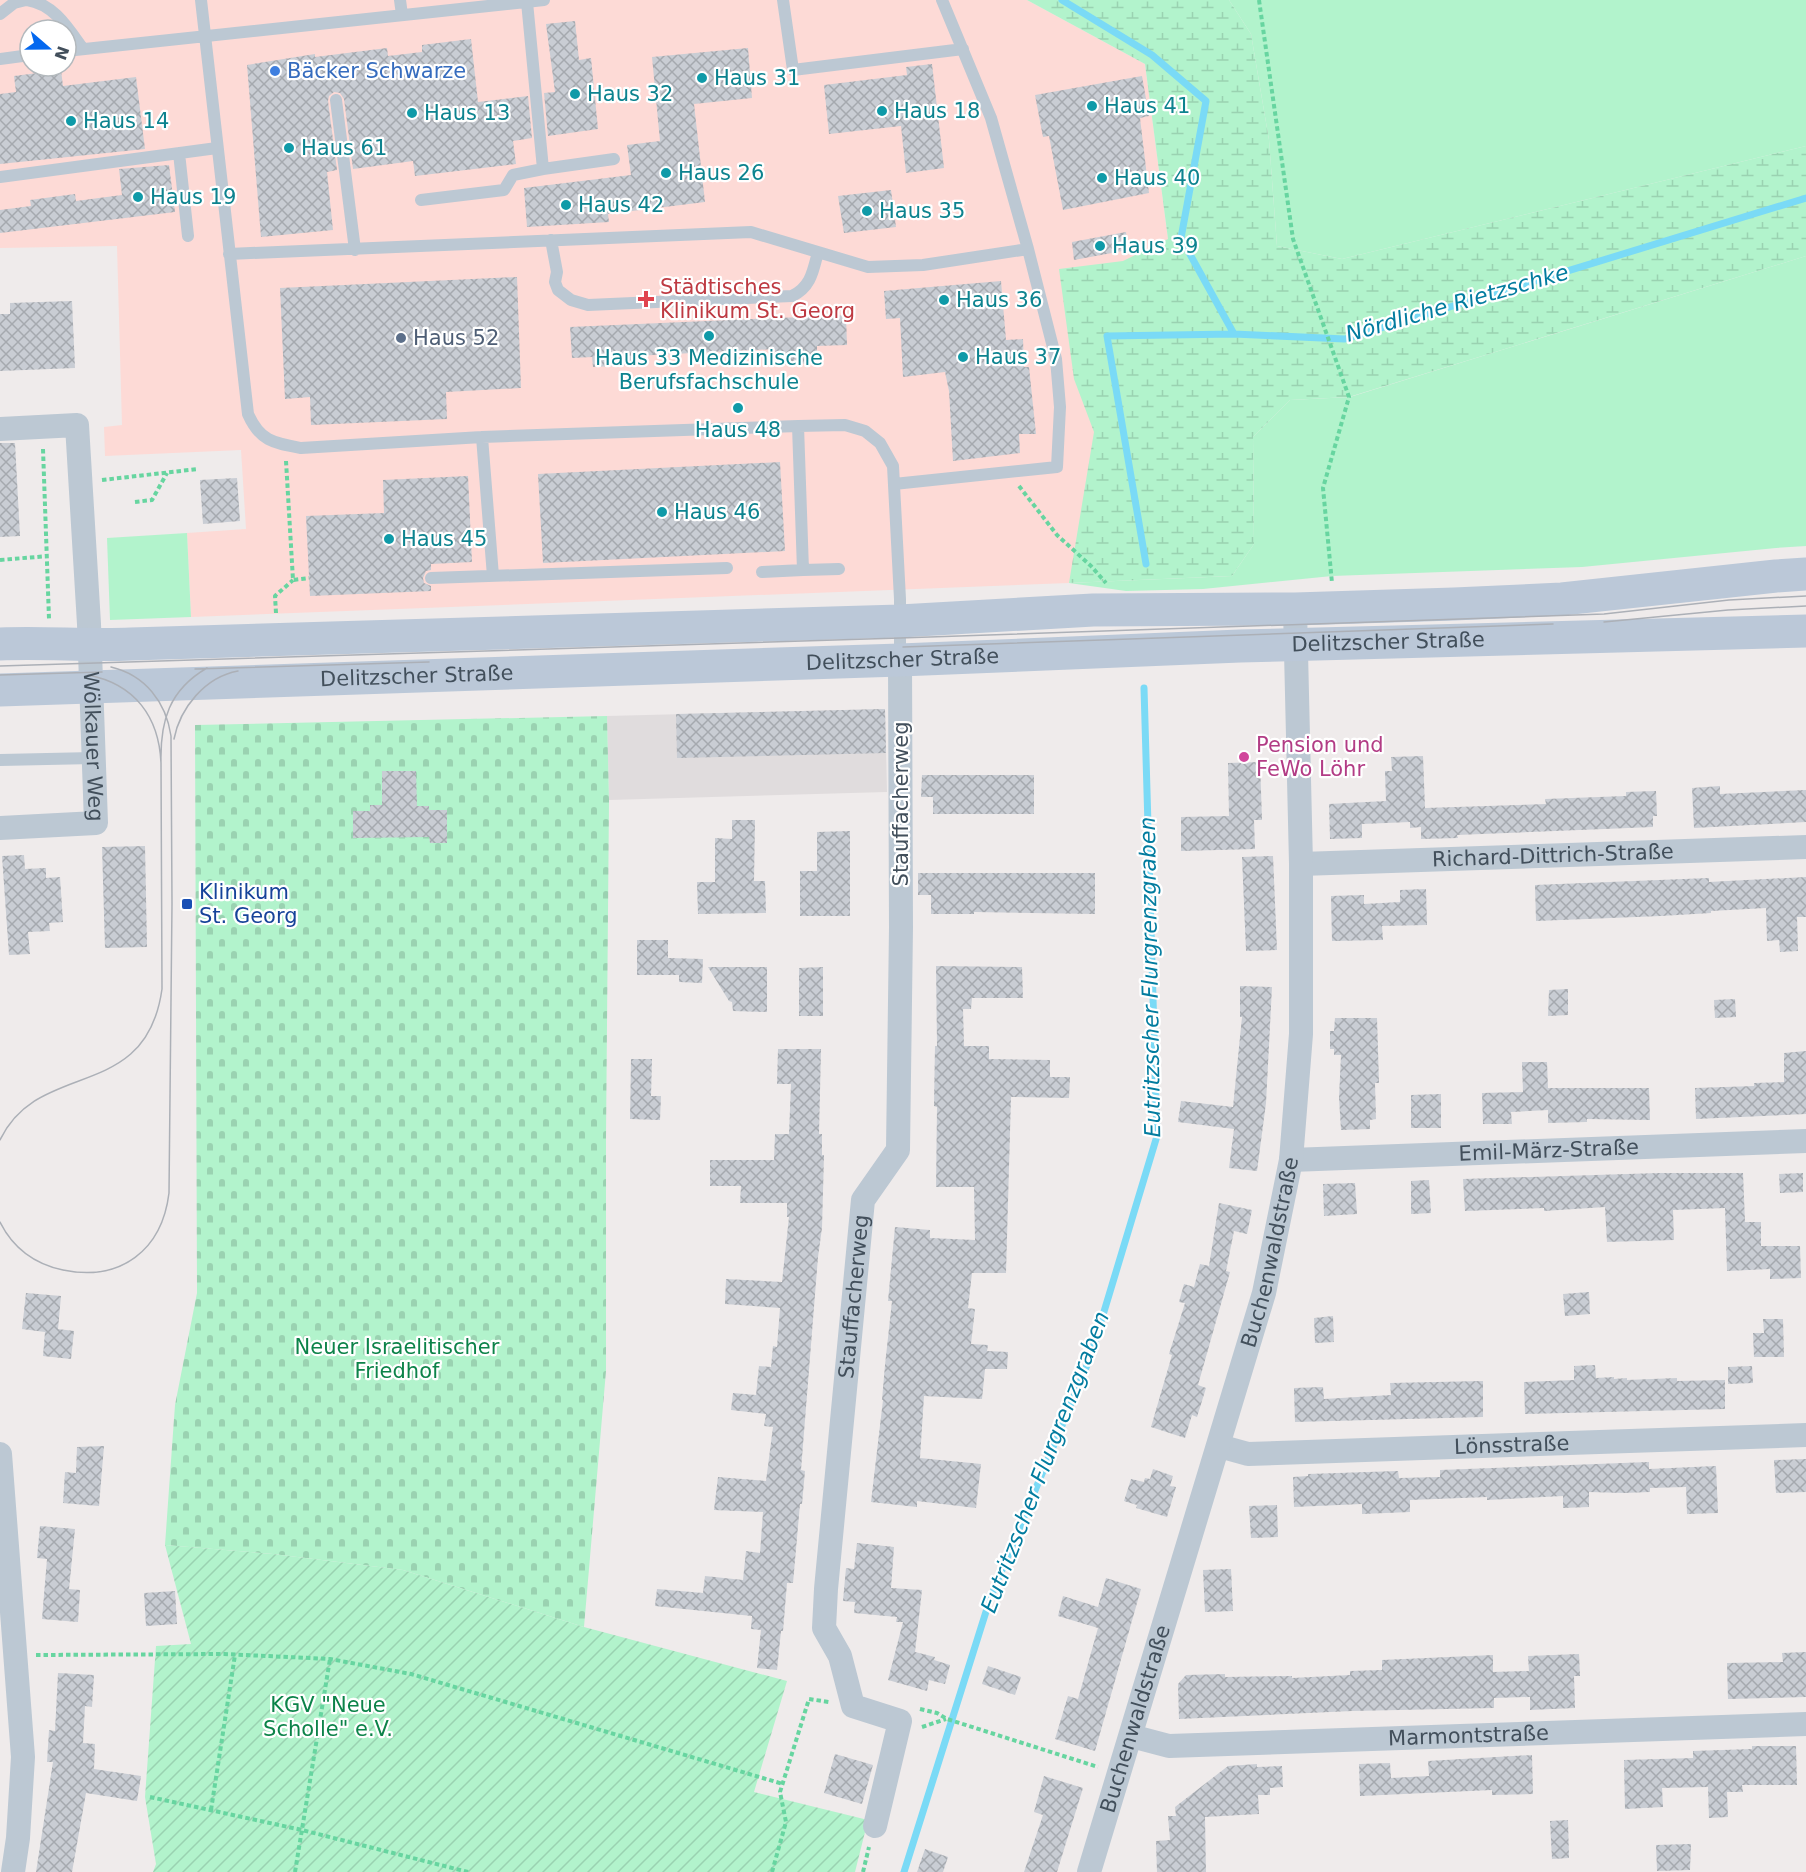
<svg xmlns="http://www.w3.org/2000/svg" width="1806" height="1872" font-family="'DejaVu Sans',sans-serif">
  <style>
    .education { fill: #e0dcdd }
    .medical { fill: #fddad6; fill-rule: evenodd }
    .green { fill: #b2f3cc }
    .wetland { fill: url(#wetland-marsh) }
    .cemetery { fill: url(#cemetery-stones) }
    .garden { fill: url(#garden-furrows) }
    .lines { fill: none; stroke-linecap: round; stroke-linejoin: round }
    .stream { stroke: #7adaf6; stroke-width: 7 }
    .building { fill: url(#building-cross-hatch) }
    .path { stroke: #67d5a0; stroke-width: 4; stroke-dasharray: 4.5 3; stroke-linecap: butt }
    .lane { stroke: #bcc8d3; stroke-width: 12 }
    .street { stroke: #bcc8d3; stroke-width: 24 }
    .secondary { stroke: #bbc8d8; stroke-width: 33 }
    .tram { stroke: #acb0b7; stroke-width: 1.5 }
    .shop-dot { fill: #3f7fe0; stroke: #fff; stroke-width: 2 }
    .culture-dot { fill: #0f9aa8; stroke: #fff; stroke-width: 2 }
    .health-dot { fill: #e0444e; stroke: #fff; stroke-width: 2 }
    .service-dot { fill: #5c6f8a; stroke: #fff; stroke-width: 2 }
    .hotel-dot { fill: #d1479c; stroke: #fff; stroke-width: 2 }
    .transit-dot { fill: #1a4fb4; stroke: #fff; stroke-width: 2 }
    .labels { text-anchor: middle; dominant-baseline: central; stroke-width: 4.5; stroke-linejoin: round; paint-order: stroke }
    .shop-label { font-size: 21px; fill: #366cbe; stroke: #fff; text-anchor: start }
    .culture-label { font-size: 21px; fill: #0d838f; stroke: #fff; text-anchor: start }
    .health-label { font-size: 21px; fill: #be3a42; stroke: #fff; text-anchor: start }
    .service-label { font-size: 21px; fill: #4e5e75; stroke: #fff; text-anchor: start }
    .street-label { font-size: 21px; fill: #424f5b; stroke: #fff }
    .hotel-label { font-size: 21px; fill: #b23c85; stroke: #fff; text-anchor: start }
    .transit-label { font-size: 21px; fill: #164399; stroke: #fff; text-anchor: start }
    .park-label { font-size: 21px; fill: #0c8349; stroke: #fff }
    .water-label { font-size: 22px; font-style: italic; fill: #027c9f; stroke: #fff }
  </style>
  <defs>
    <pattern id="wetland-marsh" width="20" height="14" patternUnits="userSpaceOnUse" patternTransform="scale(1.5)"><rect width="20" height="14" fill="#b2f3cc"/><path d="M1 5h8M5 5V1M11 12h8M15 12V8" fill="none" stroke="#9ad2b1"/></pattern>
    <pattern id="cemetery-stones" width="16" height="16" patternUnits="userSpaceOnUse" patternTransform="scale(1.5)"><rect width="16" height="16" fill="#b2f3cc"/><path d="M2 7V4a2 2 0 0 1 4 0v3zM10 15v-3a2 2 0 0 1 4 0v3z" fill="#9ad2b1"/></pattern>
    <pattern id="garden-furrows" width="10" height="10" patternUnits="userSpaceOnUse" patternTransform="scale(1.5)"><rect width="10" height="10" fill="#b2f3cc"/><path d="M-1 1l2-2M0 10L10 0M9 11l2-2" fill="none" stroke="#9ad2b1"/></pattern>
    <pattern id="building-cross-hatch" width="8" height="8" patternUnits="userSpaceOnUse" patternTransform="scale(1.5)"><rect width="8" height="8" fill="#c9cdd4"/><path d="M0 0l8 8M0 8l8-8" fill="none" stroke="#a5a9af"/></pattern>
  </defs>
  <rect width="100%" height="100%" fill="#efebeb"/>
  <!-- education -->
  <path class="education" d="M885 709 887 792 609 800 607 716Z"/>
  <!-- medical -->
  <path class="medical" d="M0 0H1027L1145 64 1168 239 1177 349 1069 583 191 617 187 533 246 529 241 450 105 456 104 427 122 425 117 246 0 248ZM30 30H66V66H30Z"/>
  <!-- green -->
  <path class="green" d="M1229 0H1806V146L1342 259 1277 246 1269 140 1251 34Z
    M1806 256V546L1776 548 1582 567 1332 576 1203 589 1126 591 1069 583 1232 576 1254 544 1253 437 1290 400 1350 397Z
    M187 533 191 617 110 620 107 538Z"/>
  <!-- wetland -->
  <path class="wetland" d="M1027 0H1229L1251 34 1269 140 1277 246 1342 259 1806 146V256L1349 397 1290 400 1253 437 1254 544 1232 576 1069 583 1094 432 1074 379 1059 269 1123 261 1168 239 1145 64Z"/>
  <!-- cemetery -->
  <path class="cemetery" d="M607 716 609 800 606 1137V1371L584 1627 403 1570 273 1554 165 1545 175 1405 197 1293 195 725Z"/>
  <!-- garden -->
  <path class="garden" d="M165 1545 273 1554 403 1570 584 1627 787 1681 754 1792 868 1820 855 1872H153L156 1864 145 1797 156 1646 191 1644Z"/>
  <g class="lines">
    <!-- stream -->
    <path class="stream" d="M1062 0 1152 55 1206 101 1181 238 1234 334
      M1146 564 1107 336 1234 334 1345 339 1806 198
      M904 1872 990 1599 1090 1358 1157 1136 1144 688"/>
  </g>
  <!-- building -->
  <path class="building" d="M575 21 579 60 591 58 598 129 548 136 544 93 555 92 546 24Z
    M471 39 478 102 528 96 532 138 513 141 516 164 415 176 413 161 353 169 344 99 340 93 334 92 329 96 328 101 337 170 327 172 333 230 261 237 247 65 315 54V57L387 48 388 56 422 52V45Z
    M748 48 752 98 694 104 705 202 608 214 609 222 527 227 524 188 631 175 627 145 660 141 652 57Z
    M932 64 944 168 906 173 901 126 829 134 824 85 907 75 906 67Z
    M61 70 63 86 136 77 145 149 0 164V94L16 92 14 76Z
    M1142 76 1149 116 1140 118 1149 193 1063 210 1049 136 1043 137 1035 95Z
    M169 165 175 212 0 233V210L31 206 30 200 75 194 76 201 122 195 119 169Z
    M891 190 896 227 844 233 838 196Z
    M1126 232 1128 250 1074 260 1072 242Z
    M517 277 521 388 446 392 447 419 311 425 310 397 285 399 280 288Z
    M1001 281 1006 340 1023 339 1024 367H1029L1036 434H1019L1020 453 953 461 949 391 945 372 903 377 900 318 886 319 884 291Z
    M72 301 75 368 0 371V314H10V303Z
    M846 315 847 345 817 346V363L776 365 775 349 633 356V365L593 367 592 357 572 358 570 327Z
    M0 443H15L20 536 0 537Z
    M780 462 785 551 543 563 538 474Z
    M468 476 472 562 431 564V570L426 571 423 578 424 583 431 586V591L310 596 306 516 384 513 383 480Z
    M237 478 240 521 203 524 200 480Z
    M885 709 886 753 677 758 676 714Z
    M1423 756 1425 808 1546 804 1545 799 1626 796V792L1656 791 1657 816H1653V827L1457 835 1458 838 1421 839V827L1410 828V822L1362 824V838L1330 839 1329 804 1386 801 1385 771H1392L1391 757Z
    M1260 762 1262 820H1254L1255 849 1181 851V817L1229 816 1228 763Z
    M382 771H416L417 806H429V810H447V843H430L429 837 353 838V811H370V805H382Z
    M922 775H1034V814H933V797H921Z
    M1720 786V794L1806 790V822L1694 828 1692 788Z
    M732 820H755L754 881H765L766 913 698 914 697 882H715V838L732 839Z
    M850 831V916H800V871H817V832Z
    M145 846 147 947 105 948 102 847Z
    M24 855 25 869 46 868V878L60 877 63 922 49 923 50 931 28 932 30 954 9 955 2 856Z
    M1273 856 1277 950 1246 951 1242 857Z
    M918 873H1095V914L974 912V914H931V895H918Z
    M1806 877V917H1797L1798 951 1780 952 1779 940 1767 941 1766 908 1711 911V913L1661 916 1536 921 1535 885 1709 878V882Z
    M1426 889 1427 925 1382 926 1383 940 1332 941 1331 896 1364 895V904L1400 902V890Z
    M637 940H668V958L703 959 702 983 679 982V975H637Z
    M936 966 1022 967 1023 998H972L971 1009H963L964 1046H989V1059L1050 1060V1077H1070L1069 1098 1011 1097 1006 1273H972L968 1308 975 1309 971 1344 988 1345 987 1351 1008 1352 1007 1369H985L982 1399 924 1396 920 1458 981 1464 976 1508 917 1501V1507L871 1502 883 1400H882L885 1365 892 1301H888L895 1227 930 1230V1238L975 1240 974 1187H936L937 1107 934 1106 935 1046H937Z
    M708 967H767V1012L733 1011 732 1002 729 1001Z
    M823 967V1016H799V968Z
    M1240 986 1272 987 1266 1103 1257 1171 1229 1168 1234 1129 1178 1122 1181 1101 1233 1107 1242 1017H1240Z
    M1568 989V1015L1548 1016 1549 990Z
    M1735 999 1736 1017 1715 1018 1714 1000Z
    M1335 1018H1377L1379 1083H1375L1376 1119 1370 1120V1129L1341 1130 1339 1098 1341 1055H1334V1049H1330V1031H1334Z
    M778 1049H821L819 1134H822V1155H824L822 1228 818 1257 801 1470 805 1471 802 1504H800L793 1583H787L783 1631H781L777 1670 757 1668 761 1630 751 1629 752 1616 655 1606 657 1589 703 1593 705 1576 743 1580 746 1551 760 1553 763 1512 714 1510 718 1477 766 1481 773 1427 764 1426 766 1414 731 1410 733 1393 756 1395 759 1366 771 1367 773 1346 777 1347 780 1308 725 1304 726 1279 782 1282 789 1217H787V1203H740L741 1186H710V1160H774L775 1134H789L791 1084H777Z
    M1806 1051V1114L1696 1119 1695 1088 1754 1086V1083L1784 1082V1053Z
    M631 1059H652L651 1096H661L660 1120 630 1119Z
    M1522 1062H1547L1548 1088H1649L1650 1120 1587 1119V1122L1548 1123V1110L1511 1112 1512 1124H1483L1482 1093 1523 1092Z
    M1441 1094V1128H1411V1095Z
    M1659 1173H1743L1745 1222H1761V1246H1800L1801 1278 1770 1279V1269L1727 1271 1725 1208 1673 1210 1674 1240 1607 1242 1605 1207 1544 1211V1208L1465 1211 1463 1179Z
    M1803 1173V1192L1780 1193 1779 1174Z
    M1429 1180 1431 1213 1411 1214V1181Z
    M1355 1183 1357 1214 1324 1216 1323 1184Z
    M1219 1203 1252 1210 1247 1234 1234 1231 1226 1271 1230 1272 1198 1385 1206 1388 1197 1417 1192 1415 1185 1438 1151 1427 1172 1355 1169 1354 1185 1303 1179 1302 1184 1284 1194 1287 1200 1264 1209 1266Z
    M1589 1292 1590 1314 1565 1316 1563 1294Z
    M26 1293 61 1296 58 1329 74 1331 71 1359 43 1356 45 1332 22 1329Z
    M1333 1316 1334 1342 1315 1343 1314 1318Z
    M1763 1319H1783L1784 1357H1754L1753 1333H1764Z
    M1595 1365 1596 1378 1614 1377V1379L1627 1378V1380L1677 1378V1381L1725 1380V1409L1525 1414 1524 1382 1574 1380V1366Z
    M1752 1366 1753 1383 1728 1384V1367Z
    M1483 1381V1417L1295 1422 1294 1388 1323 1387 1324 1399 1391 1395 1390 1383Z
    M104 1446 99 1506 63 1503 65 1472 76 1473 77 1447Z
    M1806 1459V1492L1776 1493 1774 1460Z
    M1649 1462V1469L1716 1466 1718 1513 1687 1514 1686 1487 1650 1488V1492L1624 1493 1589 1492V1507L1563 1508V1496L1487 1500V1497L1410 1500V1512L1362 1514V1504L1294 1507 1293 1477 1308 1476V1474L1398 1471 1399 1478 1440 1477V1470Z
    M1153 1469 1173 1476 1170 1486 1176 1487 1167 1517 1136 1508 1137 1505 1124 1501 1131 1479 1144 1482 1145 1478 1150 1479Z
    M1277 1505 1278 1537 1251 1538 1249 1506Z
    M40 1526 75 1529 69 1589 80 1590 78 1622 42 1619 47 1559 37 1558Z
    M857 1543 894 1547 891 1588 922 1590 915 1652 935 1657 934 1660 950 1665 945 1684 929 1680 927 1691 888 1680 903 1622H896L897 1617 854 1613 855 1602 843 1601 846 1568 854 1569Z
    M1231 1569 1233 1611 1205 1612 1203 1570Z
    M1106 1578 1141 1589 1095 1751 1055 1739 1068 1696 1078 1699 1098 1628 1058 1616 1063 1596 1098 1607Z
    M175 1591 177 1624 146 1626 144 1593Z
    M1806 1652V1697L1728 1699 1727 1663 1783 1662 1782 1653Z
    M1579 1654 1580 1676H1574L1575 1708 1530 1710V1697L1494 1698V1708L1352 1711 1179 1719 1178 1684 1186 1675 1225 1674V1677L1292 1676V1678L1350 1675V1671L1382 1670V1660L1493 1655V1672L1529 1671 1528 1656Z
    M988 1666 1021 1677 1015 1695 982 1684Z
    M58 1673 94 1675 92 1707 85 1706 83 1743 95 1744 94 1769 141 1776 137 1801 86 1793 72 1872H36L53 1762H47L49 1730 55 1731Z
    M1752 1746H1796L1797 1785H1742L1743 1792H1727L1728 1817 1709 1818 1708 1787 1662 1788 1663 1807 1625 1809 1624 1760 1693 1758V1751L1752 1749Z
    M835 1754 873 1765 862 1804 824 1793Z
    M1532 1755 1533 1794 1492 1795V1790L1360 1796 1359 1764 1390 1763 1391 1778 1429 1776 1428 1761Z
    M1257 1764V1767L1282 1766 1283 1787 1270 1788V1795H1258L1259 1814 1205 1817 1206 1872H1157L1156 1841 1170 1840 1168 1816H1176L1175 1807 1228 1766Z
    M1044 1776 1083 1788 1057 1872H1024L1043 1815 1034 1812Z
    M1568 1820 1569 1858 1552 1859 1550 1821Z
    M1691 1844 1690 1870 1657 1871 1656 1845Z
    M925 1849 948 1857 943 1872H917Z"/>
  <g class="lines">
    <!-- path -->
    <path class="path" d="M1259 0 1293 239 1349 397 1323 488 1332 583
      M43 449 49 619
      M286 461 293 580 309 578
      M102 480 198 469
      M1019 486 1057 535 1091 566 1106 583
      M135 502 152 500 167 473
      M0 560 48 556
      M276 613 275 596 293 580
      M36 1655 224 1654 330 1659 411 1674 783 1784
      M920 1709 937 1713 947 1719 1098 1767
      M922 1727 946 1719
      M150 1797 302 1830 468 1872
      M211 1810 235 1655
      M295 1872 330 1659
      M772 1872 786 1822 780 1792 809 1699 829 1702
      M863 1872 869 1847"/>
    <!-- lane -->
    <path class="lane" d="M27 0C54 4 68 28 83 49
      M201 0 248 414C260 441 273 443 301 448L482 437 798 426 845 425 865 431 880 443 893 466 900 599V658
      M400 0 402 15
      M783 0 793 70 963 49
      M527 2 543 169 614 159
      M0 14 14 3 26 0
      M66 51 544 0
      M0 59 30 55
      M336 100 355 250
      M179 153 188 236
      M0 177 217 148
      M421 200 504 190 513 175 543 169
      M551 240 557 272 555 282 558 290 571 300 588 305 792 296C811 287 813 271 818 252
      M229 254 751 232 868 267 923 265 1028 249
      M482 437 493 576
      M894 484 1057 467 1060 407 1056 359 1028 249 991 118 942 0
      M803 570 839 569
      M762 572 803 570 798 426
      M431 578 727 568
      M0 760 94 758"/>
    <!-- street -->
    <g class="street">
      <path id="s1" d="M0 429 77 425 89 624 96 823 0 828"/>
      <path id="s2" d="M1301 864 1806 847"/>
      <path id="s3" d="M1291 1160 1806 1141"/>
      <path id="s4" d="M1219 1446 1248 1454 1806 1435"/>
      <path d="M0 1454 23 1757 18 1838 13 1872"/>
      <path id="s5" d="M1131 1736 1169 1746 1806 1724"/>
      <path id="s6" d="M875 1826 900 1721 853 1706 840 1656 824 1628 826 1589 863 1200 898 1150 901 927 900 660"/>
      <path id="s7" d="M1089 1872 1264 1293 1291 1160 1301 1034V864L1295 609"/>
    </g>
    <!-- secondary -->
    <g class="secondary">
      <path d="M0 644C44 642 87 646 131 644L900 621 1093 610 1295 609 1454 604 1562 599 1776 576 1806 574"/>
      <path id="s8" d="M0 690 900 660 1240 646 1806 631"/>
    </g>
    <!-- tram -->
    <path class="tram" d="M1604 622 1728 610 1806 606
      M903 647 1553 624
      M0 666 900 638 1604 614 1729 600 1806 596
      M195 669 429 662
      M0 675 102 672
      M88 675C135 684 159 717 161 763 160 721 169 690 207 668
      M174 739C180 708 205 677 238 671
      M0 1140C39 1058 146 1104 162 989L161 763
      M0 1222C13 1248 35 1264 63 1270 121 1282 162 1250 169 1193L172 904 171 736C166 702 145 675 111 667"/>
  </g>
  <!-- markers -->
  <circle class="shop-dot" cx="275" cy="71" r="6"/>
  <g class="culture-dot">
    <circle cx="702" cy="78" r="6"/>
    <circle cx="575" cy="94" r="6"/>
    <circle cx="1092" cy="106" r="6"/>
    <circle cx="882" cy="111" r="6"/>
    <circle cx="412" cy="113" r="6"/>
    <circle cx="71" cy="121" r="6"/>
    <circle cx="289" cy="148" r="6"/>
    <circle cx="666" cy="173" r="6"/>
    <circle cx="1102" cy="178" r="6"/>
    <circle cx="138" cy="197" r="6"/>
    <circle cx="566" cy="205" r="6"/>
    <circle cx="867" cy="211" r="6"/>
    <circle cx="1100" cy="246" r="6"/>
    <circle cx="944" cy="300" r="6"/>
    <circle cx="709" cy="336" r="6"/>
    <circle cx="963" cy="357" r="6"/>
    <circle cx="738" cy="408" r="6"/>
    <circle cx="662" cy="512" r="6"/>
    <circle cx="389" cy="539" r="6"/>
  </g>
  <path class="health-dot" d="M643 290h6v6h6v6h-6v6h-6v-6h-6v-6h6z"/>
  <circle class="service-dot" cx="401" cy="338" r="6"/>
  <circle class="hotel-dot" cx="1244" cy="757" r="6"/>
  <rect class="transit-dot" x="181" y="898" width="12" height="12" rx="3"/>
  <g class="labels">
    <!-- shop labels -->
    <g class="shop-label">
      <text x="287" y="71">Bäcker Schwarze</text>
    </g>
    <!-- culture labels -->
    <g class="culture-label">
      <text x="714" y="78">Haus 31</text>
      <text x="587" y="94">Haus 32</text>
      <text x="1104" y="106">Haus 41</text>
      <text x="894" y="111">Haus 18</text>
      <text x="424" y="113">Haus 13</text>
      <text x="83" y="121">Haus 14</text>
      <text x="301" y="148">Haus 61</text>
      <text x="678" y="173">Haus 26</text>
      <text x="1114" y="178">Haus 40</text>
      <text x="150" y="197">Haus 19</text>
      <text x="578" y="205">Haus 42</text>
      <text x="879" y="211">Haus 35</text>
      <text x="1112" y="246">Haus 39</text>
      <text x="956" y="300">Haus 36</text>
      <text x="975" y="357">Haus 37</text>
      <text x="709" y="358" text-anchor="middle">Haus 33 Medizinische<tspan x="709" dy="24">Berufsfachschule</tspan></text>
      <text x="738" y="430" text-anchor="middle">Haus 48</text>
      <text x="674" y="512">Haus 46</text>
      <text x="401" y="539">Haus 45</text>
    </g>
    <!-- health labels -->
    <g class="health-label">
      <text x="660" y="287">Städtisches<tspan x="660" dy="24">Klinikum St. Georg</tspan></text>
    </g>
    <!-- service labels -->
    <g class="service-label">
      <text x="413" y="338">Haus 52</text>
    </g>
    <!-- street labels -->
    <g class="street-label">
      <text stroke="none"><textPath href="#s8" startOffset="1389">Delitzscher Straße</textPath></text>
      <text stroke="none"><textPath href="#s8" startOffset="903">Delitzscher Straße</textPath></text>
      <text stroke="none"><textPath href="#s8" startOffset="417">Delitzscher Straße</textPath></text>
      <text stroke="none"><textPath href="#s1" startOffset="399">Wölkauer Weg</textPath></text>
      <text transform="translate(901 804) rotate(-90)">Stauffacherweg</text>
      <text stroke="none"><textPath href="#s2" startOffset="252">Richard-Dittrich-Straße</textPath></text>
      <text stroke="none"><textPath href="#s3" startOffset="258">Emil-März-Straße</textPath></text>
      <text stroke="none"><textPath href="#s7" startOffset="646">Buchenwaldstraße</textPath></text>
      <text stroke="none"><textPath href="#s6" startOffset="574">Stauffacherweg</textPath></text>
      <text stroke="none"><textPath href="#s4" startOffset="294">Lönsstraße</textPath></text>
      <text stroke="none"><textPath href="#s7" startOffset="160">Buchenwaldstraße</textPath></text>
      <text stroke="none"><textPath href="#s5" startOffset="339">Marmontstraße</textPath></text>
    </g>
    <!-- hotel labels -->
    <g class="hotel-label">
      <text x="1256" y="745">Pension und<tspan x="1256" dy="24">FeWo Löhr</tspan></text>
    </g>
    <!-- transit labels -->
    <g class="transit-label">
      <text x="199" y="892">Klinikum<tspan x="199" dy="24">St. Georg</tspan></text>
    </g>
    <!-- park labels -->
    <g class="park-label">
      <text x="397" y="1347">Neuer Israelitischer<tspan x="397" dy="24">Friedhof</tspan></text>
      <text x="328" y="1705">KGV "Neue<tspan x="328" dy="24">Scholle" e.V.</tspan></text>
    </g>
    <!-- water labels -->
    <g class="water-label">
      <text transform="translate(1457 303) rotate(-16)">Nördliche Rietzschke</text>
      <text transform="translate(1150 977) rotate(-91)">Eutritzscher Flurgrenzgraben</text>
      <text transform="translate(1045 1462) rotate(-69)">Eutritzscher Flurgrenzgraben</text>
    </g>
  </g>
  <!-- north arrow -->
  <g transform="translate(48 48) rotate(110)"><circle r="28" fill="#ffffff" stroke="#b3b9bd" stroke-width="1.5"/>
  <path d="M0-4.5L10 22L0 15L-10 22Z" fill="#0468ef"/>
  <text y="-9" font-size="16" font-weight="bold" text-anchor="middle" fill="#424f5b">N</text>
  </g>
</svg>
